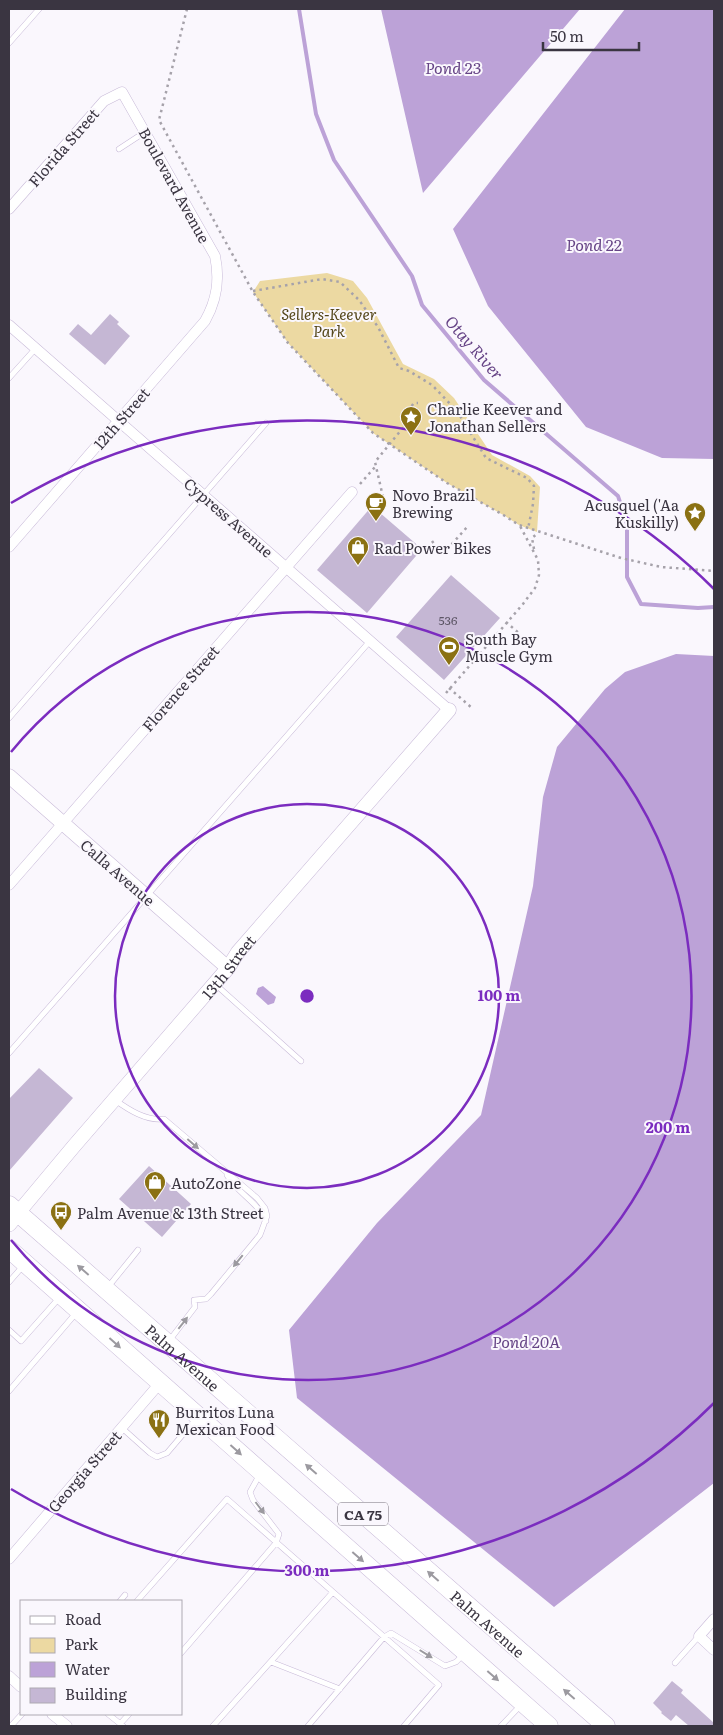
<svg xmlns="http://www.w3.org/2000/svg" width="723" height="1735" font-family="Literata,serif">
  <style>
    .green { fill: #ecd9a2 }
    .water { fill: #bca2d7 }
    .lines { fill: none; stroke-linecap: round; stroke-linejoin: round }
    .stream { stroke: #bca2d7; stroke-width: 4 }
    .building { fill: #c5b7d4 }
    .service-casing { stroke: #c8bad8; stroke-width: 6 }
    .minor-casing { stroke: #c8bad8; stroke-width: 11 }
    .tertiary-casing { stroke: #c8bad8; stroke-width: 15 }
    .secondary-casing { stroke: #c8bad8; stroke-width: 16 }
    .trunk-casing { stroke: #c8bad8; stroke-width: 19 }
    .path { stroke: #a6a2aa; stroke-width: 2.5; stroke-dasharray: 2.5 4; stroke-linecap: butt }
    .service { stroke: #fff; stroke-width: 5 }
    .minor { stroke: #fff; stroke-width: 10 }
    .tertiary { stroke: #fff; stroke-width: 14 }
    .secondary { stroke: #fff; stroke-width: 15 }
    .trunk { stroke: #fff; stroke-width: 18 }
    .oneway { fill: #9c9aa0 }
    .ring { fill: none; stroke: #7b2cbf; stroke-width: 2.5 }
    .labels { text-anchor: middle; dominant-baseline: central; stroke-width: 4; stroke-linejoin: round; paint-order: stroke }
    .number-label { font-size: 12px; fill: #5d5666 }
    .shield { fill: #faf7fd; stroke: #746f79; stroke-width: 1 }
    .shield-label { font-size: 14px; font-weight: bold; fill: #3a3541 }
    .street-label { font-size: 15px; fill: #3a3541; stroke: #faf7fd }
    .park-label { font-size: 15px; font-style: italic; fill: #544618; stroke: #faf7fd }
    .poi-label { font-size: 15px; fill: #3a3541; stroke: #faf7fd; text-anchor: start }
    .water-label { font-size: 16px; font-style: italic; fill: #664486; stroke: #faf7fd }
    .centre { fill: #7b2cbf; stroke: #faf7fd; stroke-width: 2.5 }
    .ring-label { font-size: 15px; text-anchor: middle; font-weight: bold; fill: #7b2cbf; stroke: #faf7fd; stroke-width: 4; stroke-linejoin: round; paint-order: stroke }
  </style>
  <rect width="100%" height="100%" fill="#faf7fd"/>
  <!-- green -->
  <path class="green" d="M327 273 353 281 367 298 403 364 434 379 454 398 492 455 530 476 540 487 537 532 519 525 505 516 447 483 373 433 288 343 253 292 260 281Z"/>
  <!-- water -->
  <path class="water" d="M381 9H580L423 193Z
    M625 9H714V459L662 458 586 427 488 306 453 229Z
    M676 654 714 656V1483L554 1607 297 1398 289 1330 377 1223 481 1115 533 886 543 797 557 747 605 689 625 672Z
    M263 986 276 997 274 1003 268 1005 256 994 258 988Z"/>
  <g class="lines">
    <!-- stream -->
    <path class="stream" d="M299 9 316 114 334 160 412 276 422 305 484 380 618 496 627 524V577L641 604 698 608 714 607"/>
  </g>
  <!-- building -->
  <path class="building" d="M110 314 119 322 117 324 130 336 105 365 69 334 78 324 91 335Z
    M372 506 422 549 367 613 317 570Z
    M451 575 500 618 444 680 396 637Z
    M39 1068 73 1098 9 1171V1099Z
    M149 1166 191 1204 162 1237 119 1199Z
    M672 1681 683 1690 681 1693 714 1723V1726H689L676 1715 671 1721 661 1713 662 1712 653 1703Z"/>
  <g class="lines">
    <!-- service casing -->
    <g class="service-casing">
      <path id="service" d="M9 43 39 9
        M119 149 145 132
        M9 378 36 348
        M9 718 266 423
        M215 984 301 1061
        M9 1053 370 641
        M115 1100C129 1110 146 1121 164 1119L257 1198 265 1208 267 1216 260 1235 211 1294 206 1299 194 1300 195 1307 169 1341
        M227 1175C237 1193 258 1202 266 1221
        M9 1282 23 1266
        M108 1287 138 1250
        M9 1330 21 1341 60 1297
        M9 1391 77 1312
        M122 1428 150 1453 157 1457 167 1453 196 1419
        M120 1601 125 1595
        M137 1601 227 1499 439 1685 404 1726
        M181 1653 276 1543 279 1534 253 1500 250 1492 260 1474
        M271 1662 340 1689
        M675 1663 699 1636
        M108 1714 123 1726
        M120 1724 129 1714
        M11 1726 22 1714
        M213 1726 333 1592
        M308 1726 384 1637 391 1633 445 1666 456 1662 463 1655
        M501 1726 521 1705"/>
    </g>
    <!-- minor casing -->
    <g class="minor-casing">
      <path id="minor" d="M9 209 104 101 122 92 215 256C220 280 217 300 205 321L9 547
        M9 325 449 710
        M9 885 352 492
        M9 1559 160 1383
        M714 1619 699 1636 714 1650
        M9 1676 21 1687
        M52 1714 67 1726"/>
    </g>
    <!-- tertiary casing -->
    <g class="tertiary-casing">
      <g id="tertiary">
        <path d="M9 776 228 968"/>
        <path id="s1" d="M18 1213 74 1146 228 968 238 952 449 710"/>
      </g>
    </g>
    <!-- secondary casing -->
    <g class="secondary-casing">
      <path id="secondary" d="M9 1224 18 1213"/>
    </g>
    <!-- trunk casing -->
    <g class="trunk-casing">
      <g id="trunk">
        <path id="s2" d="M9 1205 606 1726"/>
        <path d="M9 1249 549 1726"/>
      </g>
    </g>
    <!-- path -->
    <path class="path" d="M187 9 159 120 253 292 288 343 373 433 447 483 505 516 519 525 621 558 661 567 714 571
      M253 291 322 279 340 282 359 300 378 327 399 368 409 371 432 385 457 411 486 458 527 478 534 486 533 504 528 529
      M360 484 375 467
      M383 497 375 462 406 424 410 408 414 403H418
      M432 541 437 548
      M534 549 532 538 538 533
      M443 554 468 526
      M506 622 520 634
      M449 688 472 708
      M446 693 523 604 535 588 539 575 538 560 520 526"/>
    <!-- service -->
    <use href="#service" class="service"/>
    <!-- minor -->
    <use href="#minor" class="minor"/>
    <!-- tertiary -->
    <use href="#tertiary" class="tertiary"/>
    <!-- secondary -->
    <use href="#secondary" class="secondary"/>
    <!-- trunk -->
    <use href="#trunk" class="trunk"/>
  </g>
  <!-- one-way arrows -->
  <defs><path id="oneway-solid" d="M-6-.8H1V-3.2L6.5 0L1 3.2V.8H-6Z" transform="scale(1.25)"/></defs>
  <g class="oneway">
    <use href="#oneway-solid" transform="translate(193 1144) rotate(41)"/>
    <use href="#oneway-solid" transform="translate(238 1261) rotate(129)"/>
    <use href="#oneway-solid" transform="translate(83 1270) rotate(-139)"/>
    <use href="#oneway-solid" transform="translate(183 1323) rotate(-52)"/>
    <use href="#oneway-solid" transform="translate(115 1343) rotate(42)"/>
    <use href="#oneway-solid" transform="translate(236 1450) rotate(42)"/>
    <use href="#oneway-solid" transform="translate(311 1469) rotate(-139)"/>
    <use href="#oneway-solid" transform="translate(260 1508) rotate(53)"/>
    <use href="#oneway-solid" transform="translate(358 1557) rotate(41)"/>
    <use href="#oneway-solid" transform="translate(433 1576) rotate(-139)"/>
    <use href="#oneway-solid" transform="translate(426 1654) rotate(32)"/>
    <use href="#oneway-solid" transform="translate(493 1676) rotate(41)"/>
    <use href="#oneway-solid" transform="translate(569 1694) rotate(-139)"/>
  </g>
  <!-- distance rings -->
  <g class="ring">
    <circle cx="307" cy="996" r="192"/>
    <path d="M11 752A384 384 0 1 1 11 1240"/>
    <path d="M714 1403A575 575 0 0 1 11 1489M11 503A575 575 0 0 1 714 589"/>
  </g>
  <!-- icons -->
  <defs>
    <g id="sight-pin" transform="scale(1.125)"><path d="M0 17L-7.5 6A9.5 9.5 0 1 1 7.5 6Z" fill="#8b7113" stroke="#faf7fd"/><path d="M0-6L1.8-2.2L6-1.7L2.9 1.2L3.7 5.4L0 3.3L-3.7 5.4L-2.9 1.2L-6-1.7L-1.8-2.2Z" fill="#fff"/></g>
    <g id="cafe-pin" transform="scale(1.125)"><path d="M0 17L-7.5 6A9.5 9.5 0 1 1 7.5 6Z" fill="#8b7113" stroke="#faf7fd"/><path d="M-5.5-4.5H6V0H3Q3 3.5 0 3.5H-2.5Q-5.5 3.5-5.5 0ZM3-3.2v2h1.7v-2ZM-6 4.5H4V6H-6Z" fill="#fff"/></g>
    <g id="shop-pin" transform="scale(1.125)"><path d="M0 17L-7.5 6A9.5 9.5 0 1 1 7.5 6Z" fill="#8b7113" stroke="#faf7fd"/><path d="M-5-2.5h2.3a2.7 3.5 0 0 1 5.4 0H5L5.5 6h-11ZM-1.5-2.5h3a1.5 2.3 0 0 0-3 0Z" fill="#fff"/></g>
    <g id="stadium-pin" transform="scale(1.125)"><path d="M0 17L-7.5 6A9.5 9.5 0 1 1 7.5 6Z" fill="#8b7113" stroke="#faf7fd"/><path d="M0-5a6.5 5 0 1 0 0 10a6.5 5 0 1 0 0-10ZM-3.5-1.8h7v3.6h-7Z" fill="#fff"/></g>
    <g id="bus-pin" transform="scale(1.125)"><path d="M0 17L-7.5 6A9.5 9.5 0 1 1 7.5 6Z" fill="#8b7113" stroke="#faf7fd"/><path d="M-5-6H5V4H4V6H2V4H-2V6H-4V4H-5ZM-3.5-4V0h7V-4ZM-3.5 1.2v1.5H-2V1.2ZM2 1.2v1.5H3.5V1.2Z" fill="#fff"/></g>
    <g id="restaurant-pin" transform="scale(1.125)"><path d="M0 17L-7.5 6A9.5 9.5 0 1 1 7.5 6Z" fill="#8b7113" stroke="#faf7fd"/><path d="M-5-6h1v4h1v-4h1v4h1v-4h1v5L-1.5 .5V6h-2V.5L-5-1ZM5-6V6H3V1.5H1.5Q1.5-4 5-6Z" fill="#fff"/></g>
  </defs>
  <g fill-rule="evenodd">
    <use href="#sight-pin" x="411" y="417"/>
    <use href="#cafe-pin" x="376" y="503"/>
    <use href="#sight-pin" x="695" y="513"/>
    <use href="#shop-pin" x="358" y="547"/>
    <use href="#stadium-pin" x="449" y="647"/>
    <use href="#shop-pin" x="155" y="1182"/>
    <use href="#bus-pin" x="61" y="1212"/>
    <use href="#restaurant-pin" x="159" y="1420"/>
  </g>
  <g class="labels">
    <!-- number labels -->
    <g class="number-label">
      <text x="448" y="620">536</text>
    </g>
    <!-- shield labels -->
    <rect class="shield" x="338" y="1502.5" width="50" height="23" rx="4"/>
    <g class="shield-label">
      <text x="363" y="1514">CA 75</text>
    </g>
    <!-- street labels -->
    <g class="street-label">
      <text transform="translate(63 147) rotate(-49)">Florida Street</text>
      <text transform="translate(175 185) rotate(61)">Boulevard Avenue</text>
      <text transform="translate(121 418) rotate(-49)">12th Street</text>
      <text transform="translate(229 517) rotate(41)">Cypress Avenue</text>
      <text transform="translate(180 688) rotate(-49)">Florence Street</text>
      <text transform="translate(118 872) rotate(41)">Calla Avenue</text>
      <text stroke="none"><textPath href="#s1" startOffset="324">13th Street</textPath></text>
      <text stroke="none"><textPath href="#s2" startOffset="231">Palm Avenue</textPath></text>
      <text transform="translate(84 1471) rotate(-49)">Georgia Street</text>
      <text stroke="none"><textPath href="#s2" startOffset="636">Palm Avenue</textPath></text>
    </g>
    <!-- park labels -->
    <g class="park-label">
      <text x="329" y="313">Sellers-Keever<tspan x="329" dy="17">Park</tspan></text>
    </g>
    <!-- poi labels -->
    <g class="poi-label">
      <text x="427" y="408">Charlie Keever and<tspan x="427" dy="17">Jonathan Sellers</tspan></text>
      <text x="392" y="494">Novo Brazil<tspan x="392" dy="17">Brewing</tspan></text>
      <text x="679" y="504" text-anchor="end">Acusquel ('Aa<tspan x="679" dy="17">Kuskilly)</tspan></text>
      <text x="374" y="547">Rad Power Bikes</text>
      <text x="465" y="638">South Bay<tspan x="465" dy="17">Muscle Gym</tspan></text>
      <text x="171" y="1182">AutoZone</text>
      <text x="77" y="1212">Palm Avenue &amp; 13th Street</text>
      <text x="175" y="1411">Burritos Luna<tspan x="175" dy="17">Mexican Food</tspan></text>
    </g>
    <!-- water labels -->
    <g class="water-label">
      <text x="453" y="67">Pond 23</text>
      <text x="594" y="244">Pond 22</text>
      <text transform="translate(475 347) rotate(49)">Otay River</text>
      <text x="526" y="1341">Pond 20A</text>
    </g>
  </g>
  <circle cx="307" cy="996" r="8" class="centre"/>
  <g class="ring-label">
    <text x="499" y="1001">100 m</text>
    <text x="668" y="1133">200 m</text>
    <text x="307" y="1576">300 m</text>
  </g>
  <!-- border -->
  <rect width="723" height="1735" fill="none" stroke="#3a3541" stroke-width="20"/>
  <!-- legend -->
  <rect x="20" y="1600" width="162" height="115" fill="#faf7fd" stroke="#ada9b2"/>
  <rect x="30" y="1616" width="25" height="8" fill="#ffffff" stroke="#ada9b2"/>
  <text x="65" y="1625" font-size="15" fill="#3a3541">Road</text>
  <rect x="30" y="1638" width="25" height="15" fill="#ecd9a2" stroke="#ada9b2"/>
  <text x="65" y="1650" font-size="15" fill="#3a3541">Park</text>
  <rect x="30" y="1662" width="25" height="15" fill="#bca2d7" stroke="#ada9b2"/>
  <text x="65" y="1675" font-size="15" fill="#3a3541">Water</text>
  <rect x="30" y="1688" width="25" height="15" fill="#c5b7d4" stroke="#ada9b2"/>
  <text x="65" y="1700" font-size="15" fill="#3a3541">Building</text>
  <!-- scale -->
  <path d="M543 42v8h96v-8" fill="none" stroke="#3a3541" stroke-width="2.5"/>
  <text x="550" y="42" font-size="15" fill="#3a3541" stroke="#faf7fd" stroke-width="4" paint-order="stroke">50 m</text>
</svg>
